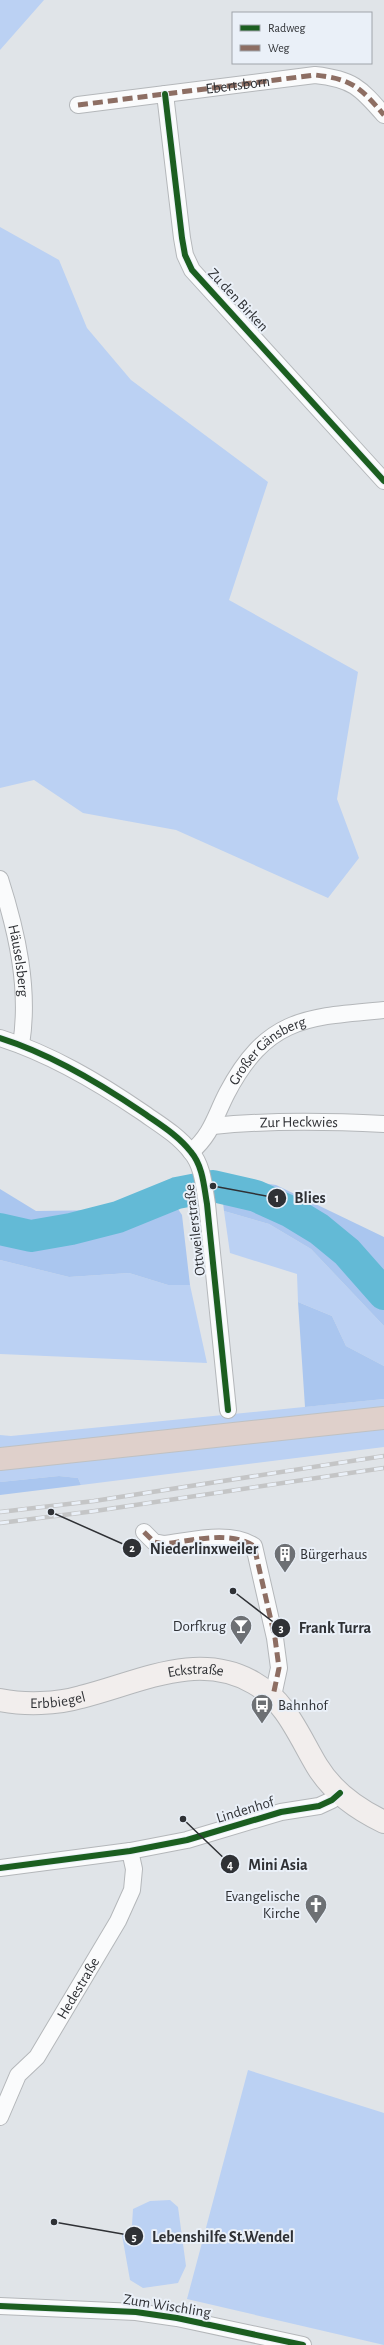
<svg xmlns="http://www.w3.org/2000/svg" width="384" height="2345" font-family="'Alegreya Sans',sans-serif">
  <style>
    .green { fill: #bbd1f3 }
    .forest { fill: #aac6ef }
    .lines { fill: none; stroke-linecap: round; stroke-linejoin: round }
    .river { stroke: #63bad6; stroke-width: 32 }
    .street-casing { stroke: #b4b7ba; stroke-width: 18 }
    .secondary-casing { stroke: #b4b7ba; stroke-width: 24 }
    .highway-casing { stroke: #bfc1c3; stroke-width: 24 }
    .street { stroke: #fafbfc; stroke-width: 16 }
    .secondary { stroke: #f2eeed; stroke-width: 22 }
    .highway { stroke: #dfd0cb; stroke-width: 22 }
    .rail-casing { stroke: #c4c5c6; stroke-width: 4.5 }
    .rail { stroke: #eaf0f8; stroke-width: 3; stroke-dasharray: 9; stroke-linecap: butt }
    .quiet { stroke: #8d6e63; stroke-width: 5; stroke-dasharray: 10 5; stroke-linecap: butt }
    .cycleway-casing { stroke: #eaf0f8; stroke-width: 8 }
    .cycleway { stroke: #1b5e20; stroke-width: 6 }
    .labels { text-anchor: middle; dominant-baseline: central; stroke-width: 4; stroke-linejoin: round; paint-order: stroke }
    .street-label { font-size: 15px; fill: #2f3135; stroke: #eaf0f8 }
    .poi-label { font-size: 15px; fill: #2f3135; stroke: #eaf0f8; text-anchor: start }
    .leader { fill: none; stroke: #2f3135; stroke-width: 1.5 }
    .callout-dot { fill: #2f3135; stroke: #eaf0f8; stroke-width: 1.5 }
    .mark-label { font-size: 12px; text-anchor: middle; font-weight: bold; fill: #fff }
    .callout-label { font-size: 16px; text-anchor: middle; font-weight: bold; fill: #2f3135; stroke: #eaf0f8; stroke-width: 4; stroke-linejoin: round; paint-order: stroke }
  </style>
  <rect width="100%" height="100%" fill="#e0e4e8"/>
  <!-- green -->
  <path class="green" d="M0 0H44L0 50Z
    M0 227 59 260 87 328 131 380 268 482 229 600 358 672 337 799 359 858 328 898 176 830 83 813 34 780 0 788Z
    M224 1211 269 1224 311 1249 384 1326V1366L346 1346 332 1316 298 1302 297 1274 230 1253Z
    M0 1260 69 1277 129 1273 168 1285H190L207 1363 0 1354Z
    M384 1399V1447L81 1485 78 1478 59 1476 0 1482V1435L11 1436Z
    M248 2070 384 2113V2345L187 2299Z
    M170 2200 178 2207 186 2266 178 2283 143 2288 130 2280 122 2235 132 2225 133 2209 150 2201Z"/>
  <!-- forest -->
  <path class="forest" d="M220 1177 276 1185 384 1237V1326L311 1249 269 1224 224 1211Z
    M0 1189 36 1211 108 1210 152 1190 172 1200 182 1215 190 1285H168L129 1273 69 1277 0 1260Z
    M298 1302 332 1316 346 1346 384 1366V1399L305 1407Z
    M59 1476 78 1478 81 1485 0 1495V1482Z"/>
  <g class="lines">
    <!-- river -->
    <path class="river" d="M0 1229 31 1236 71 1229 118 1217 177 1193 213 1186 256 1196 291 1212 319 1229 347 1252 384 1294"/>
    <!-- street casing -->
    <g class="street-casing">
      <g id="street">
        <path d="M165 94 182 238 185 255 192 270 384 481"/>
        <path d="M78 105 315 75C352 79 360 87 384 115"/>
        <path id="s1" d="M0 879C17 932 30 989 21 1045"/>
        <path d="M0 1038C51 1054 98 1082 142 1112 159 1124 178 1135 191 1152 203 1166 204 1187 207 1204L228 1410"/>
        <path id="s2" d="M213 1126C270 1120 327 1121 384 1124"/>
        <path id="s3" d="M191 1152C212 1134 215 1116 227 1093 267 1017 307 1017 384 1010"/>
        <path d="M144 1532 154 1542 164 1544C190 1541 230 1530 254 1546L275 1638 279 1668 273 1696"/>
        <path d="M0 1868 130 1851 187 1840 281 1812 319 1806 332 1800 340 1793"/>
        <path id="s4" d="M0 2117 18 2075 37 2057 118 1921 132 1890 134 1869 130 1851"/>
        <path d="M0 2306 136 2312 177 2318 303 2345"/>
      </g>
    </g>
    <!-- secondary casing -->
    <g class="secondary-casing">
      <g id="secondary">
        <path id="s5" d="M0 1700C25 1705 57 1704 81 1697 138 1683 198 1650 254 1683 286 1701 299 1736 317 1766 332 1791 359 1810 384 1822"/>
      </g>
    </g>
    <!-- highway casing -->
    <g class="highway-casing">
      <path id="highway" d="M0 1459 384 1418"/>
    </g>
    <!-- street -->
    <use href="#street" class="street"/>
    <!-- secondary -->
    <use href="#secondary" class="secondary"/>
    <!-- highway -->
    <use href="#highway" class="highway"/>
    <!-- rail casing -->
    <g class="rail-casing">
      <path id="rail" d="M0 1512 94 1501 384 1456
        M0 1523 95 1511 384 1468"/>
    </g>
    <!-- rail -->
    <use href="#rail" class="rail"/>
    <!-- quiet -->
    <g class="quiet">
      <path id="s6" d="M78 105 315 75C352 79 360 87 384 115"/>
      <path d="M144 1532 154 1542 164 1544C190 1541 230 1530 254 1546L275 1638 279 1668 273 1696"/>
    </g>
    <!-- cycleway casing -->
    <g class="cycleway-casing">
      <path id="cycleway" d="M165 94 182 238 185 255 192 270 384 481
        M0 1038C51 1054 98 1082 142 1112 159 1124 178 1135 191 1152 203 1166 204 1187 207 1204L228 1410
        M0 1868 130 1851 187 1840 281 1812 319 1806 332 1800 340 1793
        M0 2306 136 2312 177 2318 303 2345"/>
    </g>
    <!-- cycleway -->
    <use href="#cycleway" class="cycleway"/>
  </g>
  <!-- icons -->
  <defs>
    <g id="building-pin" transform="scale(1.15)"><path d="M0 17L-7.5 6A9.5 9.5 0 1 1 7.5 6Z" fill="#6d7074" stroke="#eaf0f8"/><path d="M-4-6H4V6H1V3H-1V6H-4ZM-2.5-4.3h1.7v1.8h-1.7ZM.8-4.3h1.7v1.8H.8ZM-2.5-1h1.7V.8h-1.7ZM.8-1h1.7V.8H.8Z" fill="#fff"/></g>
    <g id="bar-pin" transform="scale(1.15)"><path d="M0 17L-7.5 6A9.5 9.5 0 1 1 7.5 6Z" fill="#6d7074" stroke="#eaf0f8"/><path d="M-6-5H6L.8 .8V4.5H3.5V6h-7V4.5H-.8V.8Z" fill="#fff"/></g>
    <g id="bus-pin" transform="scale(1.15)"><path d="M0 17L-7.5 6A9.5 9.5 0 1 1 7.5 6Z" fill="#6d7074" stroke="#eaf0f8"/><path d="M-5-6H5V4H4V6H2V4H-2V6H-4V4H-5ZM-3.5-4V0h7V-4ZM-3.5 1.2v1.5H-2V1.2ZM2 1.2v1.5H3.5V1.2Z" fill="#fff"/></g>
    <g id="church-pin" transform="scale(1.15)"><path d="M0 17L-7.5 6A9.5 9.5 0 1 1 7.5 6Z" fill="#6d7074" stroke="#eaf0f8"/><path d="M-1.2-6h2.4v3.5h3.3v2.4h-3.3V6h-2.4V-.1h-3.3v-2.4h3.3Z" fill="#fff"/></g>
  </defs>
  <g fill-rule="evenodd">
    <use href="#building-pin" x="285" y="1554"/>
    <use href="#bar-pin" x="241" y="1626"/>
    <use href="#bus-pin" x="262" y="1705"/>
    <use href="#church-pin" x="316" y="1905"/>
  </g>
  <g class="labels">
    <!-- street labels -->
    <g class="street-label">
      <text stroke="none"><textPath href="#s6" startOffset="161">Ebertsborn</textPath></text>
      <text transform="translate(238 300) rotate(47)">Zu den Birken</text>
      <text stroke="none"><textPath href="#s1" startOffset="84">Häuselsberg</textPath></text>
      <text stroke="none"><textPath href="#s3" startOffset="130">Großer Gänsberg</textPath></text>
      <text stroke="none"><textPath href="#s2" startOffset="86">Zur Heckwies</textPath></text>
      <text transform="translate(195 1230) rotate(-97)">Ottweilerstraße</text>
      <text stroke="none"><textPath href="#s5" startOffset="200">Eckstraße</textPath></text>
      <text stroke="none"><textPath href="#s5" startOffset="58">Erbbiegel</textPath></text>
      <text transform="translate(245 1810) rotate(-17)">Lindenhof</text>
      <text stroke="none"><textPath href="#s4" startOffset="152">Hedestraße</textPath></text>
      <text transform="translate(167 2306) rotate(9)">Zum Wischling</text>
    </g>
    <!-- poi labels -->
    <g class="poi-label">
      <text x="300" y="1554">Bürgerhaus</text>
      <text x="226" y="1626" text-anchor="end">Dorfkrug</text>
      <text x="278" y="1705">Bahnhof</text>
      <text x="300" y="1896" text-anchor="end">Evangelische<tspan x="300" dy="17">Kirche</tspan></text>
    </g>
  </g>
  <!-- callouts -->
  <path class="leader" d="M213 1186L277 1198M51 1512L132 1548M233 1591L281 1628M183 1819L230 1864M54 2222L134 2236"/>
  <g class="callout-dot">
    <circle cx="213" cy="1186" r="4"/>
    <circle cx="51" cy="1512" r="4"/>
    <circle cx="233" cy="1591" r="4"/>
    <circle cx="183" cy="1819" r="4"/>
    <circle cx="54" cy="2222" r="4"/>
    <circle cx="277" cy="1198" r="10"/>
    <circle cx="132" cy="1548" r="10"/>
    <circle cx="281" cy="1628" r="10"/>
    <circle cx="230" cy="1864" r="10"/>
    <circle cx="134" cy="2236" r="10"/>
  </g>
  <g class="mark-label">
    <text x="277" y="1202">1</text>
    <text x="132" y="1552">2</text>
    <text x="281" y="1632">3</text>
    <text x="230" y="1869">4</text>
    <text x="134" y="2241">5</text>
  </g>
  <g class="callout-label">
    <text x="310" y="1203">Blies</text>
    <text x="204" y="1554">Niederlinxweiler</text>
    <text x="335" y="1633">Frank Turra</text>
    <text x="278" y="1870">Mini Asia</text>
    <text x="223" y="2242">Lebenshilfe St.Wendel</text>
  </g>
  <!-- legend -->
  <rect x="232" y="12" width="140" height="52" fill="#eaf0f8" stroke="#9fa4aa"/>
  <rect x="240" y="25" width="20" height="6" fill="#1b5e20" stroke="#9fa4aa"/>
  <text x="268" y="32" font-size="12" fill="#2f3135">Radweg</text>
  <rect x="240" y="45" width="20" height="6" fill="#8d6e63" stroke="#9fa4aa"/>
  <text x="268" y="52" font-size="12" fill="#2f3135">Weg</text>
</svg>
